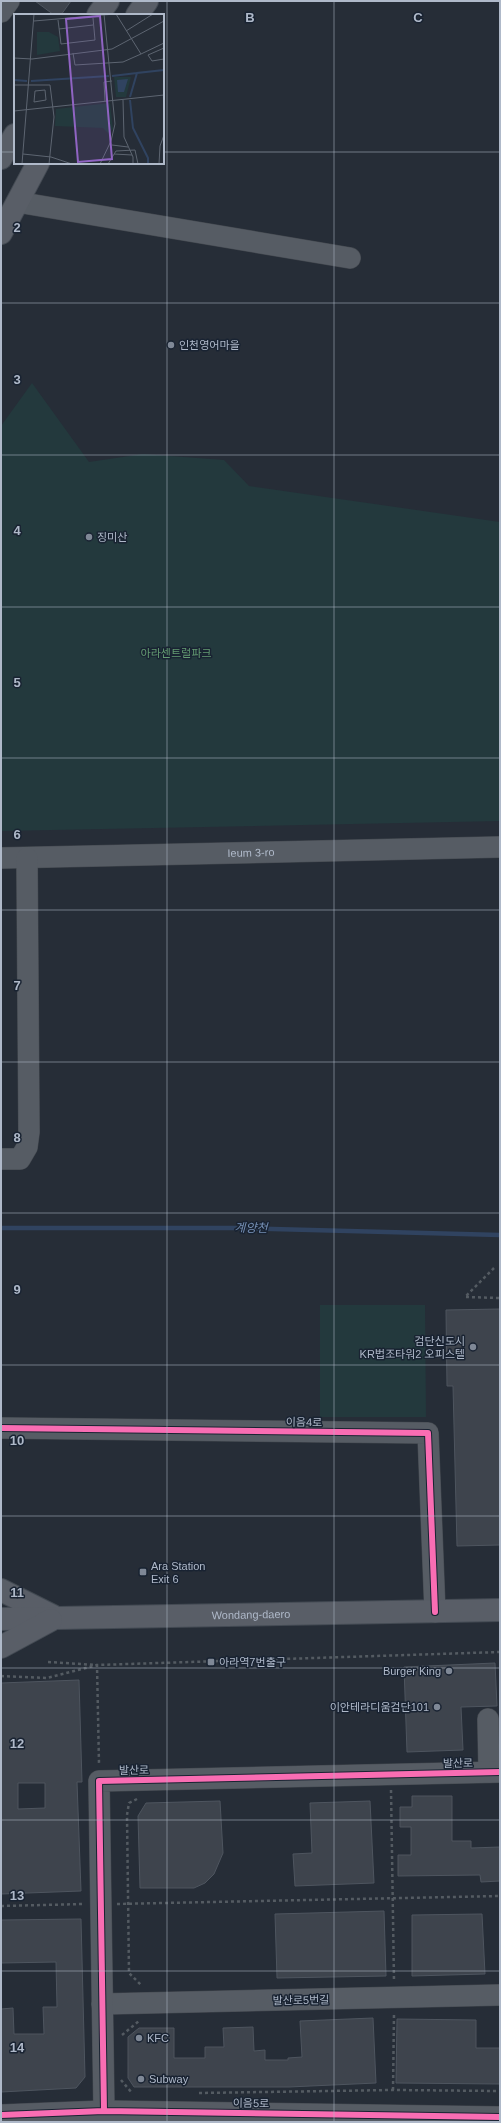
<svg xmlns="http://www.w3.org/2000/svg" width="501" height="2123" font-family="Arial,'Noto Sans KR',sans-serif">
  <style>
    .green { fill: #23393d }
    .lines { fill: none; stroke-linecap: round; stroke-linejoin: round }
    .stream { stroke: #304360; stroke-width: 4.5 }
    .building { fill: #3e444d; stroke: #4e555f; fill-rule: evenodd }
    .minor-casing { stroke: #43484f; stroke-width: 22 }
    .major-casing { stroke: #434a53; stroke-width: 24 }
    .path { stroke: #545b62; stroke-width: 2.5; stroke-dasharray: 3 3; stroke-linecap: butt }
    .minor { stroke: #565c64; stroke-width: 21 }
    .major { stroke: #595e67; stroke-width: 22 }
    .cycleway-casing { stroke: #192332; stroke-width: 8 }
    .cycleway { stroke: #f96db3; stroke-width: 6 }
    .grid { fill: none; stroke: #afb9c9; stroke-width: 1; stroke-opacity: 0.55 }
    .poi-dot { fill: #7f8896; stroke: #192332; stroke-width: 1.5 }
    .labels { text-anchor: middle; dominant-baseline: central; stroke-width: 3; stroke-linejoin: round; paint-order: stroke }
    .poi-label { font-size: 11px; fill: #afb9c9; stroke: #192332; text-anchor: start }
    .park-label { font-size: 11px; fill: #649c72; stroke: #192332 }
    .street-label { font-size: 11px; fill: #afb9c9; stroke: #192332 }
    .water-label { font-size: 12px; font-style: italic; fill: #748eb3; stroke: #192332 }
    .inset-river { fill: none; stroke: #304360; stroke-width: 2 }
    .inset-road { fill: none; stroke: #5d6571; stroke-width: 1 }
    .view { fill: #9064c3; fill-opacity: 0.15; stroke: #9064c3; stroke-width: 2 }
    .inset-edge { fill: none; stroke: #afb9c9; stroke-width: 2 }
    .grid-label { font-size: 13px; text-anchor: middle; font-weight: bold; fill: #afb9c9; stroke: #192332; stroke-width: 3; stroke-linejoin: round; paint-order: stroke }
  </style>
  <rect width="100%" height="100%" fill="#262d37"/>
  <!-- green -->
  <path class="green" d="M32 383 89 462 143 454 224 460 249 486 500 522V821L1 831V426Z
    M320 1305H425L426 1417H320Z"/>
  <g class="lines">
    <!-- stream -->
    <path class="stream" d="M1 1228H233L500 1235"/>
  </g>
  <!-- building -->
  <path class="building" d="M35 1H71L61 15H54Z
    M500 1309V1545L457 1546 453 1386H447L446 1310Z
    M495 1663 497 1706 461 1707 463 1750 407 1752 404 1667Z
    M79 1680 82 1782H77L81 1891 1 1894V1683ZM18 1783H45V1808L18 1809Z
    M412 1796H452V1841H471V1848L500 1847V1881L481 1882 480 1875 398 1876V1855H411V1827H400V1807H412Z
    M220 1801 223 1853 214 1874 205 1883 194 1888H140L138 1816 146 1803Z
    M370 1801 374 1883 295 1886 293 1854 312 1853 310 1803Z
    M384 1911 386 1976 277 1978 275 1914Z
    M482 1914 485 1974 412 1976V1915Z
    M81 1919 85 2077 76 2088 1 2092V2009L13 2008 14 2034H44L43 2007H57L56 1962 1 1963V1920Z
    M373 2018 376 2083 289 2087H134L128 2078V2037L139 2028H174V2058H205V2047H224L223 2028 253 2027 254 2051 265 2050V2060H288V2058L302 2057 300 2021Z
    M397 2019 476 2020V2048H500V2084L396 2083Z"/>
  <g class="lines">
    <!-- minor casing -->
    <g class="minor-casing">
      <g id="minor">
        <path d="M1 12 9 1"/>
        <path d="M17 202 350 258"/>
        <path id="s1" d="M1 858 500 847"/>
        <path d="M1 1159H20L27 1147 29 1132 27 858"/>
        <path d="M1 1428 428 1433 435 1612"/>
        <path d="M488 1719 489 1772"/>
        <path d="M102 2004 500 1995"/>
        <path d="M104 2111 99 1781 500 1772"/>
        <path d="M1 2115 104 2111 500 2117"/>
      </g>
    </g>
    <!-- major casing -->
    <g class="major-casing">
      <g id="major">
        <path d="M98 15 108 1"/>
        <path d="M137 15 147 1"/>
        <path d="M1 158 15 135"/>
        <path d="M1 233 38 163"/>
        <path d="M1 1590 53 1616"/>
        <path id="s2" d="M1 1619 500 1610"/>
        <path d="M1 1647 51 1620"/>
      </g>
    </g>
    <!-- path -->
    <path class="path" d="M494 1268 465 1297 500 1298
      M48 1662 97 1665 99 1764
      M1 1676 47 1678 97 1665 500 1652
      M391 1790 394 1981
      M137 1799 129 1803 127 1815 129 1973 142 1986
      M117 1904 500 1896
      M1 1906 84 1904
      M122 2035 139 2021
      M121 2080 132 2093
      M393 2090 394 2014
      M199 2093 393 2090 500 2091"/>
    <!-- minor -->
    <use href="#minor" class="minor"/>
    <!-- major -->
    <use href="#major" class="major"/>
    <!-- cycleway casing -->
    <g class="cycleway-casing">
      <path id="cycleway" d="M1 1428 428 1433 435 1612
        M104 2111 99 1781 500 1772
        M1 2115 104 2111 500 2117"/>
    </g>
    <!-- cycleway -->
    <use href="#cycleway" class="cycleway"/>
  </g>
  <!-- grid -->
  <path class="grid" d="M167 1V2122M334 1V2122M1 152H15M163 152H500M1 303H500M1 455H500M1 607H500M1 758H500M1 910H500M1 1062H500M1 1213H500M1 1365H500M1 1516H500M1 1668H500M1 1820H500M1 1971H500"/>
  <!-- markers -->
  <g class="poi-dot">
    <circle cx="171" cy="345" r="4"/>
    <circle cx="89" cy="537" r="4"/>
    <circle cx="473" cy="1347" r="4"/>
    <rect x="139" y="1568" width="8" height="8" rx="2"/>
    <rect x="207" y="1658" width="8" height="8" rx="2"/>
    <circle cx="449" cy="1671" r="4"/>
    <circle cx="437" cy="1707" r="4"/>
    <circle cx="139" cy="2038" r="4"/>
    <circle cx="141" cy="2079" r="4"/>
  </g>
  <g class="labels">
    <!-- poi labels -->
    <g class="poi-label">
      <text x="179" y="345">인천영어마을</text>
      <text x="97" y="537">징미산</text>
      <text x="465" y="1341" text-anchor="end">검단신도시<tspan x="465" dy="13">KR법조타워2 오피스텔</tspan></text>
      <text x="151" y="1566">Ara Station<tspan x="151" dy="13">Exit 6</tspan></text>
      <text x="219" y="1662">아라역7번출구</text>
      <text x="441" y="1671" text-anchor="end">Burger King</text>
      <text x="429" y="1707" text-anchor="end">이안테라디움검단101</text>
      <text x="147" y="2038">KFC</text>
      <text x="149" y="2079">Subway</text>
    </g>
    <!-- park labels -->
    <g class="park-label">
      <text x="176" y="653">아라센트럴파크</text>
    </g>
    <!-- street labels -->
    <g class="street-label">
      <text stroke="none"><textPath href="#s1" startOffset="250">Ieum 3-ro</textPath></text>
      <text transform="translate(304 1422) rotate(1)">이음4로</text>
      <text stroke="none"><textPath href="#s2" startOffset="250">Wondang-daero</textPath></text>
      <text transform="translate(458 1763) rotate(-1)">발산로</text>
      <text transform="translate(134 1770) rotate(-1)">발산로</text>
      <text transform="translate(301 2000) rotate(-1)">발산로5번길</text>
      <text transform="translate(251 2103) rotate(1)">이음5로</text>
    </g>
    <!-- water labels -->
    <g class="water-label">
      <text transform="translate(251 1228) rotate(1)">계양천</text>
    </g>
  </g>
  <!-- overview -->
  <g transform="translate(14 14)">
    <rect width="150" height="150" fill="#262d37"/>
    <path d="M23 18H35L44 23 46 37 23 41ZM100 63H117L112 83H102ZM96 89 99 115 94 119 89 114 41 112 42 95Z" fill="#23393d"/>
    <path d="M114 65 110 78H104L103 66Z" fill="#304360"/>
    <path class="inset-river" d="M98 62 123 59M0 66 13 67M17 67 95 62M116 83 123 59 150 56M116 86 119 114 134 144V150"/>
    <path class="inset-road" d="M102 0 127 40 150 29M44 6 47 30 81 26 79 4M20 7 101 0M45 15 79 11M112 17 139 0M150 34 134 41 138 47 150 45M59 39 61 51 109 48 127 40M0 44 18 45 98 35 150 7M0 71H36L40 103 35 150M31 76 32 86 20 88 21 77ZM109 86 110 123 119 143V150M91 87 90 68 98 67M0 97 150 81M98 131 114 133M9 140 37 143 58 150M100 140 118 141M8 150 20 0M86 150 97 127 101 110 90 0M94 150 102 137 121 136 124 150M145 150 146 132 150 121"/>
    <path class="view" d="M86 2 98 145 64 148 52 5Z"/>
    <rect width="150" height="150" class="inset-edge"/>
  </g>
  <g class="grid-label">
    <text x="250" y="22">B</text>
    <text x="418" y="22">C</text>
    <text x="17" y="232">2</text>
    <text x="17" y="384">3</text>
    <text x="17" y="535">4</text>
    <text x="17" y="687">5</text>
    <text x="17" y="839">6</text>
    <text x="17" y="990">7</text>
    <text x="17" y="1142">8</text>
    <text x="17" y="1294">9</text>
    <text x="17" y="1445">10</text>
    <text x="17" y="1597">11</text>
    <text x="17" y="1748">12</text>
    <text x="17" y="1900">13</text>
    <text x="17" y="2052">14</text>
  </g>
  <!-- border -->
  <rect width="501" height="2123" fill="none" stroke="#afb9c9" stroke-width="4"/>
</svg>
